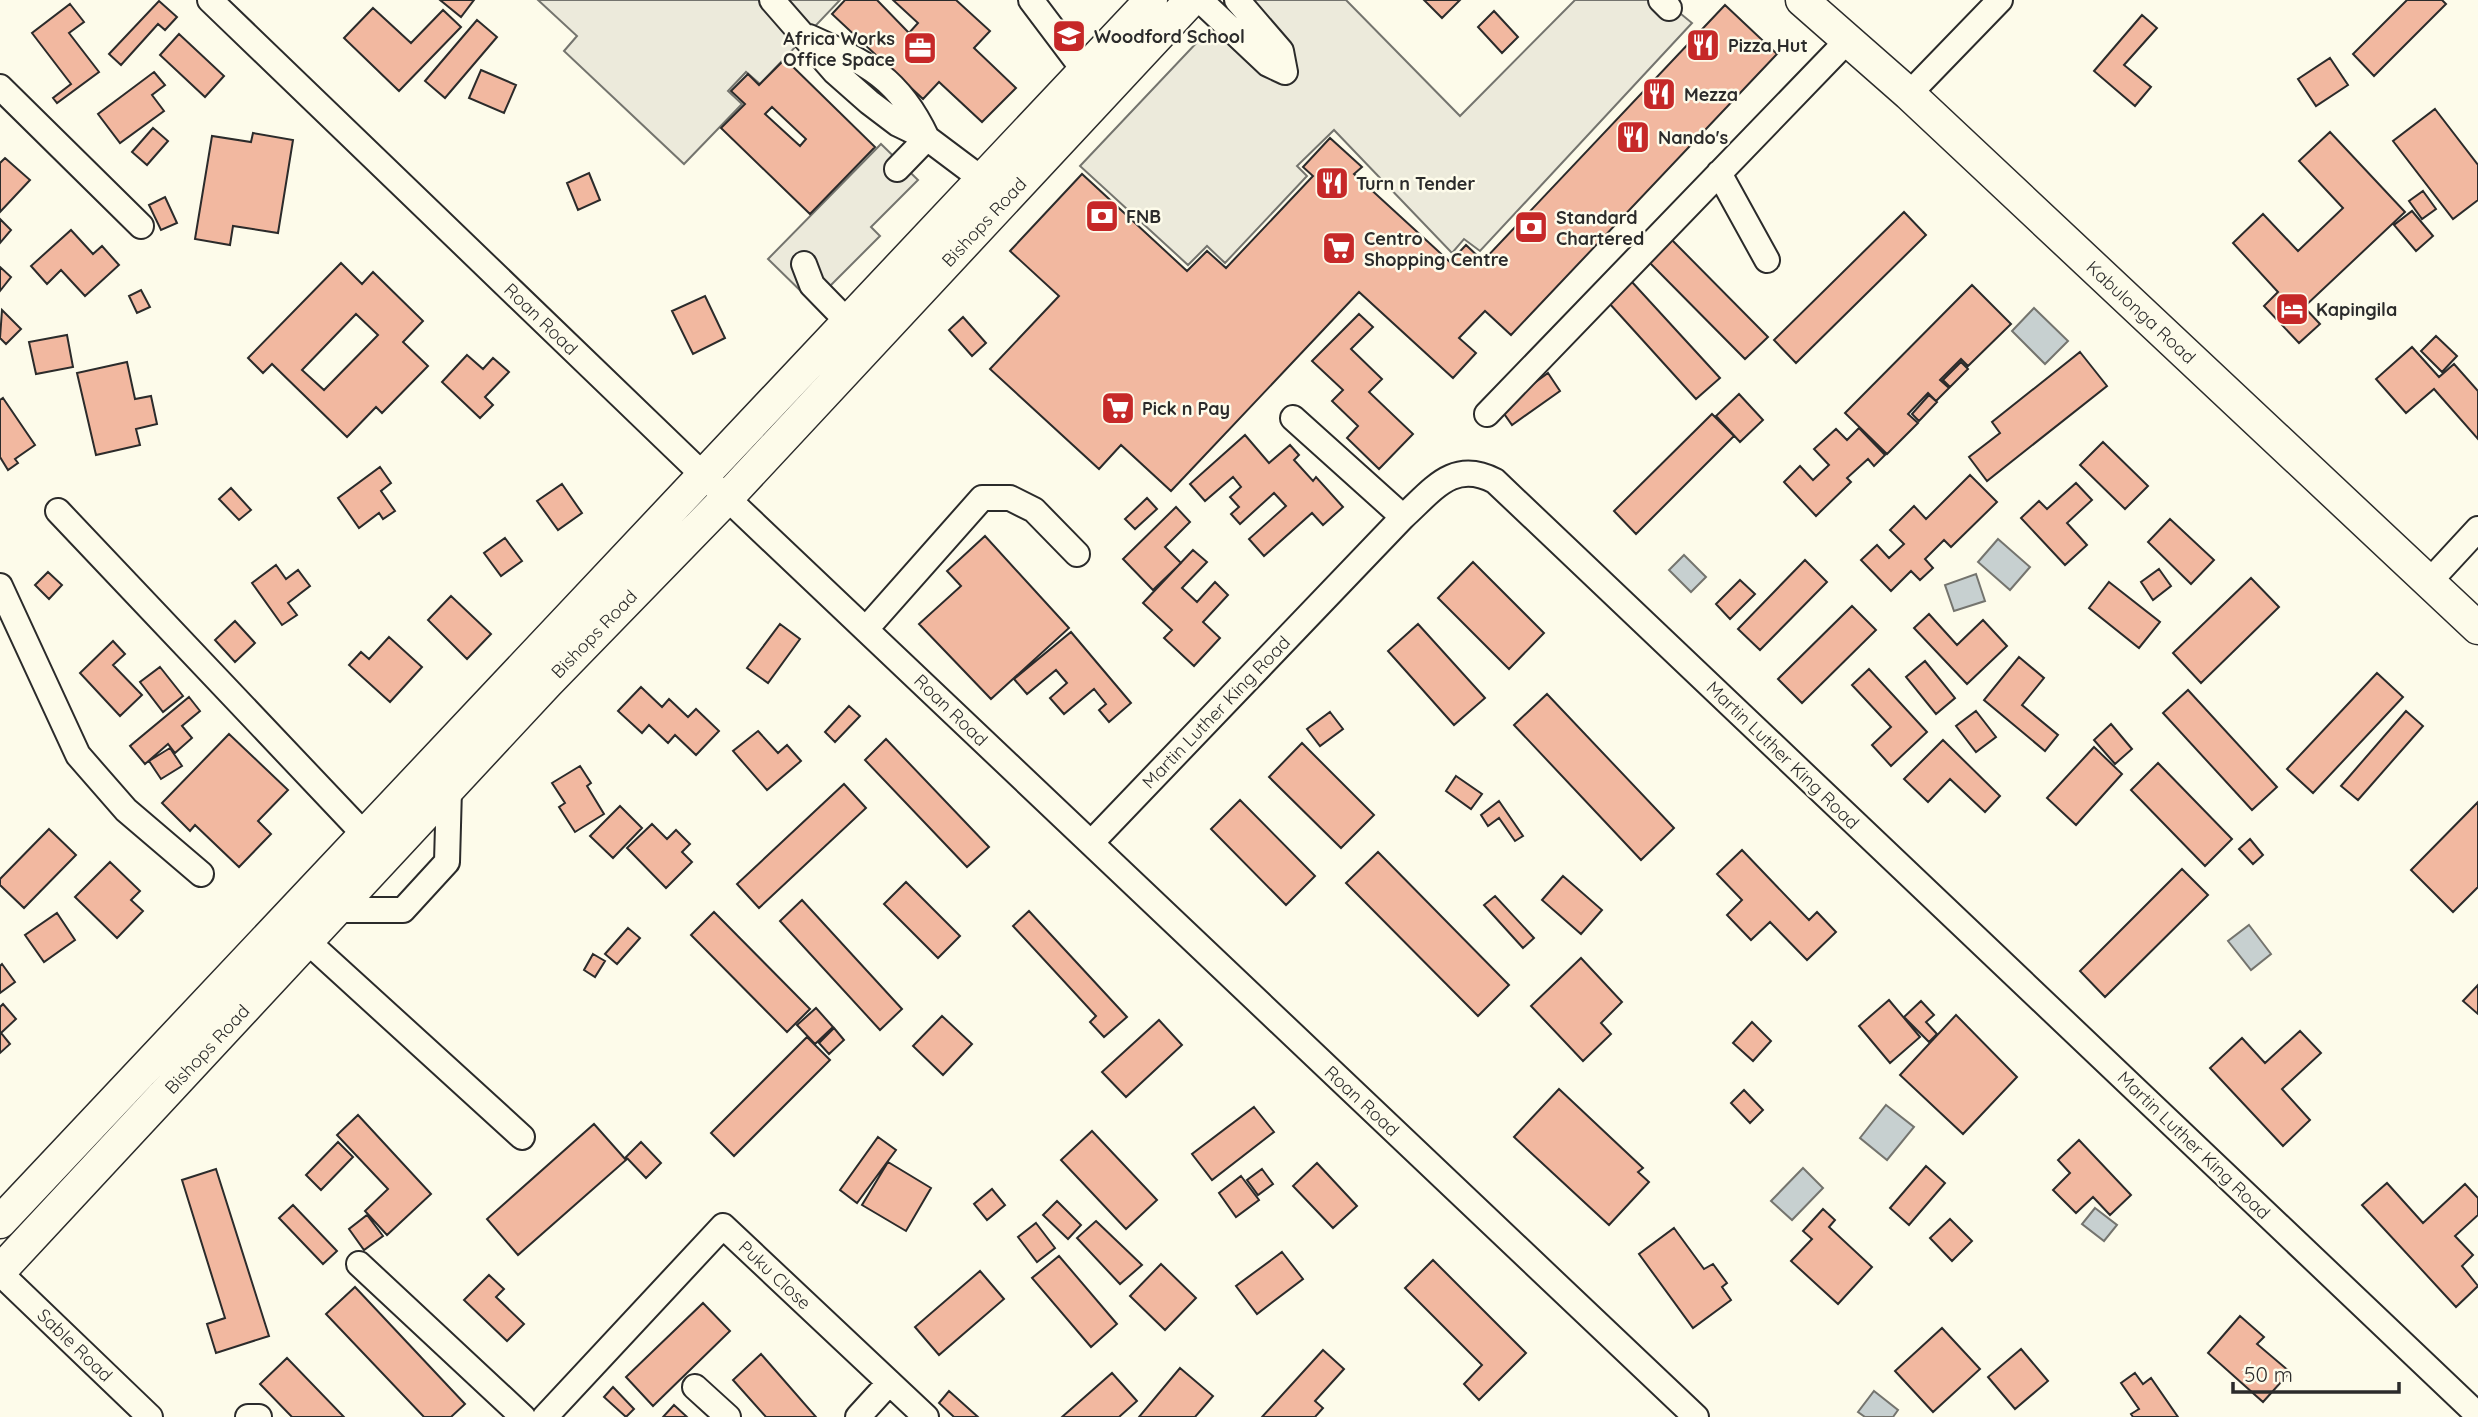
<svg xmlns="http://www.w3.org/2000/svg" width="2478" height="1417" font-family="Quicksand,sans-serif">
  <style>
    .parking { fill: #eceadb; stroke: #74746e; stroke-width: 2 }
    .water { fill: #c7d0d0; stroke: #74746e; stroke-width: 2 }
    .building { fill: #f2b8a0; stroke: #2b2b2b; stroke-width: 2; fill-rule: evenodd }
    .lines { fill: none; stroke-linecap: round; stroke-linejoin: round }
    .minor-casing { stroke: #2b2b2b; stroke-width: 28 }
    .major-casing { stroke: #2b2b2b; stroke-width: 35 }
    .minor { stroke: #fdfbea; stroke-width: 24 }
    .major { stroke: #fdfbea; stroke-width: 32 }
    .labels { text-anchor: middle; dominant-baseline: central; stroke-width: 5; stroke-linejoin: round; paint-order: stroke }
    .poi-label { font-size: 18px; font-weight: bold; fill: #2b2b2b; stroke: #fdfbea; text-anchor: start }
    .street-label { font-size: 18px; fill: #2b2b2b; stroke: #fdfbea }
  </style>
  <rect width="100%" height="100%" fill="#fdfbea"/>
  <!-- parking -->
  <path class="parking" d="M538 0H840L760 84 746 72 728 91 742 104 684 164 564 51 577 36Z
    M1237 0H1346L1460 116 1575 0H1664L1692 23 1480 251 1464 239 1452 253 1334 130 1297 166 1307 176 1225 263 1207 246 1188 265 1080 166Z
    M881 144 918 180 871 227 880 236 813 303 768 259Z"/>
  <!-- water -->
  <path class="water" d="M2034 308 2068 341 2045 364 2012 331Z
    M1998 539 2030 567 2010 590 1978 562Z
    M1684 555 1706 577 1691 592 1669 570Z
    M1976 574 1985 601 1954 611 1945 585Z
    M2249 925 2271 954 2251 970 2228 941Z
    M1886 1105 1914 1127 1887 1160 1860 1138Z
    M1803 1168 1823 1188 1792 1220 1771 1201Z
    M2095 1208 2117 1225 2104 1241 2082 1224Z
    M1874 1391 1898 1410 1893 1417H1865L1858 1412Z"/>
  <!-- building -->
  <path class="building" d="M440 0H474L461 17Z
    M845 0H877L909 33 918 23 893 0H956L990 31 974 48 1016 88 982 122 939 82 923 99 832 14Z
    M1424 0H1460L1442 18Z
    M2407 0H2442L2446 4 2374 76 2353 54Z
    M159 1 177 17 165 30 158 24 121 65 109 54Z
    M70 4 84 22 69 33 99 72 57 103 53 98 71 84 32 33Z
    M1725 5 1777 54 1511 335 1485 311 1459 338 1476 353 1453 378 1359 292 1171 491 1121 445 1099 469 990 369 1059 296 1010 251 1082 174 1187 271 1207 251 1226 268 1313 176 1303 167 1330 138 1362 167 1354 174 1450 262 1466 245 1483 261Z
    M373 8 411 43 443 10 461 27 399 91 344 38Z
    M1494 11 1518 37 1502 53 1478 27Z
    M2142 15 2157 28 2124 65 2151 87 2135 106 2094 71Z
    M477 20 497 37 445 98 425 81Z
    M179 34 224 76 205 97 160 55Z
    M2330 58 2348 85 2316 106 2298 79Z
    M785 59 875 147 810 214 721 128 745 104 731 91 748 74 759 85ZM772 107 806 139 800 146 765 114Z
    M481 70 516 85 504 113 469 98Z
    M154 72 165 85 152 95 164 111 120 143 98 114Z
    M2435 109 2478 165V200L2453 219 2393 141Z
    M153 128 168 141 147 165 132 152Z
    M2330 132 2405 212 2304 307 2320 324 2299 343 2264 306 2278 292 2233 243 2263 214 2298 251 2343 208 2299 161Z
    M253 133 293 140 278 233 233 226 230 245 195 239 212 136 251 142Z
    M5 158 30 180 0 212V163Z
    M589 173 600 200 578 210 567 183Z
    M2423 191 2436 209 2422 219 2409 201Z
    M165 197 177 223 161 230 149 205Z
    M2412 211 2433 236 2416 251 2394 225Z
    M1904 212 1926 235 1796 363 1774 340Z
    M0 219 11 230 0 243Z
    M71 230 93 254 102 246 119 265 85 296 61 270 47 284 31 266Z
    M1670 238 1768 337 1745 359 1647 260Z
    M341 263 362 284 373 272 423 321 403 342 428 366 382 413 376 407 347 437 272 364 263 373 248 358ZM356 314 378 335 324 390 302 370Z
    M0 267 11 277 0 291Z
    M1632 282 1720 378 1696 399 1609 303Z
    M1972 285 2011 324 1968 366 1961 359 1940 380 1949 388 1936 401 1928 393 1908 414 1918 423 1887 454 1845 413Z
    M141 290 150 307 137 313 129 296Z
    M705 296 725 338 693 354 672 311Z
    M2 310 21 329 6 344 0 338Z
    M1359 314 1373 327 1351 349 1382 379 1369 392 1413 434 1379 469 1347 438 1358 426 1332 401 1343 390 1312 361Z
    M963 317 986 343 972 356 949 330Z
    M67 335 73 367 36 374 29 342Z
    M2436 336 2457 356 2442 372 2421 351Z
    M2412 347 2439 377 2454 364 2478 391V439L2434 389 2406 413 2376 379Z
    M2080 352 2107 386 1987 481 1969 457 2000 433 1992 422Z
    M467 355 483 369 493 358 509 372 485 397 493 405 480 418 442 382Z
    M127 362 135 399 151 396 157 424 136 429 140 445 96 455 77 373Z
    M1961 362 1968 369 1950 387 1943 380Z
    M1548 373 1560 391 1512 425 1500 408Z
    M1739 394 1763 420 1740 442 1716 416Z
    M1929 395 1937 402 1919 421 1912 414Z
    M3 398 35 445 15 459 18 463 8 470 0 457V400Z
    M1712 414 1734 436 1636 534 1614 511Z
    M1859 428 1885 455 1874 466 1868 459 1847 478 1851 482 1816 516 1784 482 1800 466 1813 480 1829 465 1814 449 1836 429 1847 440Z
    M1245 435 1269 463 1290 445 1299 455 1294 460 1313 481 1316 477 1343 507 1323 525 1312 513 1264 556 1249 539 1286 506 1274 493 1240 524 1231 514 1239 507 1230 497 1241 487 1233 477 1205 501 1190 484Z
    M2103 442 2148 486 2125 509 2080 465Z
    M380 467 391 483 381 491 395 511 383 519 379 513 359 528 338 498Z
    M1970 475 1997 502 1951 547 1944 540 1925 559 1933 568 1920 580 1911 571 1891 591 1861 560 1877 545 1889 558 1904 544 1890 530 1914 506 1926 519Z
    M2076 483 2092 500 2067 523 2087 545 2065 565 2021 518 2039 501 2047 509Z
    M562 484 582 513 558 530 537 501Z
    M231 488 251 510 239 520 219 499Z
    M1147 498 1157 509 1135 529 1125 519Z
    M1176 507 1190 522 1165 547 1181 563 1153 590 1123 559Z
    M2170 519 2214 560 2191 584 2148 542Z
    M985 536 1069 628 991 699 919 624 961 586 947 571Z
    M505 538 522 561 501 576 484 553Z
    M1193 550 1207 562 1182 588 1197 602 1215 582 1228 595 1203 622 1220 638 1194 666 1164 638 1172 630 1143 603Z
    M1805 560 1827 582 1760 650 1738 629Z
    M1473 562 1544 633 1509 669 1438 598Z
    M276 565 286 579 298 570 310 586 288 603 297 615 282 625 252 583Z
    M2159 569 2171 586 2153 600 2141 582Z
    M48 572 62 585 49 599 35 585Z
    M2251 578 2279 607 2201 683 2173 653Z
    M1740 580 1755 594 1730 619 1716 604Z
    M2109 582 2160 622 2139 648 2089 608Z
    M451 596 491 634 467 659 428 620Z
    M1852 606 1876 630 1802 703 1778 679Z
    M1929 614 1957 645 1983 620 2007 646 1967 684 1914 628Z
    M235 621 255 643 235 662 215 640Z
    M780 624 800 639 768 683 747 668Z
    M1418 624 1485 698 1454 725 1388 651Z
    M1071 632 1131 703 1109 722 1099 710 1106 704 1094 689 1064 714 1050 698 1067 683 1056 670 1027 694 1014 679Z
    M389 637 422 667 390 702 349 665 361 652 369 659Z
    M113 641 125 654 113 665 142 695 120 716 80 673Z
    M2019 657 2044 678 2022 705 2058 735 2045 751 1984 700Z
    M1925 661 1955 698 1936 714 1906 677Z
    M160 667 183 696 163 712 140 682Z
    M1869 669 1927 732 1891 766 1872 745 1891 727 1852 685Z
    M2377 673 2403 697 2313 793 2287 769Z
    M641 687 662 707 669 699 688 717 696 709 719 731 696 755 675 735 668 743 649 725 642 733 618 711Z
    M2188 690 2277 787 2252 810 2163 713Z
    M1547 694 1674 828 1641 860 1514 725Z
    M189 697 200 711 182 726 192 738 175 753 168 744 145 764 130 746Z
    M849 706 860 716 835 742 825 732Z
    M1976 711 1996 737 1976 752 1956 726Z
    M2406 711 2423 726 2358 800 2341 786Z
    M1330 712 1343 729 1320 746 1307 729Z
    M2111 724 2132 749 2115 764 2094 740Z
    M758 731 778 753 787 745 801 761 767 790 733 751Z
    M229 734 288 790 258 821 271 834 239 867 195 825 190 831 162 803Z
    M886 739 989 847 967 867 865 760Z
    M1943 740 2000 796 1985 812 1950 779 1928 802 1904 779Z
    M1302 743 1374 815 1341 848 1269 777Z
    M2094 747 2122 774 2076 825 2047 798Z
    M170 748 182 766 161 779 149 761Z
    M2158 763 2232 839 2205 866 2131 790Z
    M580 766 591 783 587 786 604 814 575 832 559 807 565 803 552 783Z
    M1456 776 1482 794 1471 809 1446 791Z
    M844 784 866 808 759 908 737 884Z
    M1240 800 1315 876 1286 905 1211 829Z
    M1499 801 1523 836 1515 841 1499 818 1488 826 1481 815Z
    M2478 802V887L2453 912 2411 870Z
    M620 806 642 828 613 858 590 836Z
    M652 824 667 839 676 830 690 844 682 852 692 862 666 888 627 848Z
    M49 829 76 855 24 908 0 885V879Z
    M2250 839 2263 855 2253 864 2239 849Z
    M1742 850 1809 920 1817 912 1836 932 1807 960 1770 922 1751 940 1727 915 1742 900 1717 874Z
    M1378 852 1509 985 1478 1016 1346 883Z
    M110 862 140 891 131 900 143 911 117 938 75 897Z
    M2182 869 2208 895 2105 997 2080 971Z
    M1563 876 1602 910 1581 934 1542 900Z
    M906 882 960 936 938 958 884 904Z
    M1495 896 1534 938 1523 948 1484 905Z
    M802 900 902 1009 880 1030 780 921Z
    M1029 911 1127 1017 1104 1037 1090 1022 1096 1016 1013 926Z
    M714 912 810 1009 787 1032 691 935Z
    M57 913 75 940 44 962 25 935Z
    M628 928 640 938 617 964 605 954Z
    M593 954 605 961 595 977 584 970Z
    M1581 958 1622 1002 1601 1023 1611 1034 1583 1061 1531 1006Z
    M2 964 15 982 0 993V966Z
    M2478 985V1014L2463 1001Z
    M1889 1000 1920 1037 1890 1063 1859 1026Z
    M1921 1001 1934 1015 1926 1022 1937 1034 1929 1042 1904 1017Z
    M3 1004 16 1019 1 1033 10 1044 0 1053V1007Z
    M816 1008 833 1027 815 1044 797 1025Z
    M1956 1015 2017 1077 1963 1134 1900 1075Z
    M942 1016 972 1044 943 1075 913 1046Z
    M1159 1020 1182 1045 1126 1097 1102 1072Z
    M1752 1022 1771 1041 1753 1061 1733 1043Z
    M834 1028 844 1040 829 1054 819 1043Z
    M2300 1031 2321 1053 2282 1089 2310 1120 2283 1146 2210 1068 2242 1038 2265 1063Z
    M807 1037 830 1060 734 1156 711 1133Z
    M1559 1089 1643 1168 1638 1172 1649 1182 1609 1225 1514 1137Z
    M1744 1090 1763 1110 1750 1123 1731 1103Z
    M1254 1107 1274 1132 1212 1180 1192 1154Z
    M358 1115 431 1194 387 1235 365 1211 388 1189 337 1135Z
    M594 1124 626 1160 518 1255 487 1219Z
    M1092 1131 1157 1200 1126 1229 1061 1160Z
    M878 1137 896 1150 857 1203 840 1190Z
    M2079 1140 2131 1195 2110 1215 2093 1197 2076 1213 2053 1190 2070 1173 2058 1160Z
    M338 1142 353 1157 321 1190 306 1175Z
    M641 1142 661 1163 646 1178 626 1157Z
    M888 1162 931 1188 906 1231 862 1205Z
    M1317 1163 1357 1206 1333 1228 1293 1186Z
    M1926 1166 1945 1183 1909 1225 1890 1208Z
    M216 1169 269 1336 216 1353 207 1324 225 1318 182 1180Z
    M1262 1169 1273 1184 1258 1195 1247 1180Z
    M1241 1176 1259 1200 1236 1217 1219 1193Z
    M2387 1183 2423 1223 2465 1184 2478 1198V1215L2455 1236 2473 1255 2462 1266 2478 1286 2456 1307 2362 1205Z
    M992 1189 1005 1205 987 1220 974 1204Z
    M1057 1201 1081 1225 1068 1239 1043 1215Z
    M293 1205 337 1251 323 1264 279 1218Z
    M1823 1209 1835 1220 1829 1227 1872 1267 1838 1304 1791 1261 1812 1239 1803 1231Z
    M367 1215 383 1236 364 1250 349 1229Z
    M1950 1219 1972 1241 1952 1261 1930 1238Z
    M1096 1221 1142 1265 1120 1284 1077 1238Z
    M1036 1223 1055 1248 1037 1262 1018 1237Z
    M1674 1228 1704 1269 1713 1264 1727 1283 1722 1287 1731 1300 1693 1328 1639 1254Z
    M1282 1252 1303 1279 1257 1314 1236 1286Z
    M1059 1256 1117 1324 1091 1347 1032 1278Z
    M1433 1260 1526 1353 1479 1400 1464 1384 1482 1365 1405 1288Z
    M1161 1264 1196 1298 1165 1330 1130 1296Z
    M980 1271 1004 1299 939 1355 915 1327Z
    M489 1275 504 1289 496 1297 524 1324 507 1341 464 1300Z
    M355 1287 465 1404 451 1417H424L326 1314Z
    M703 1303 730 1331 653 1406 626 1377Z
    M2240 1316 2264 1337 2257 1344 2290 1372 2263 1402 2208 1353Z
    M1942 1328 1980 1369 1933 1412 1895 1371Z
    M2021 1349 2048 1381 2015 1409 1988 1377Z
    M1323 1350 1344 1369 1315 1401 1323 1408 1315 1417H1262Z
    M761 1354 816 1417H766L733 1380Z
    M287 1358 344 1417H292L260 1384Z
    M1180 1368 1213 1396 1195 1417H1139Z
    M1112 1373 1137 1401 1119 1417H1062Z
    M2135 1373 2143 1384 2151 1378 2178 1417H2133L2131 1414 2139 1409 2121 1383Z
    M613 1387 634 1409 626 1417 604 1397Z
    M949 1391 978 1417H954L939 1403Z
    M674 1405 687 1417H663Z"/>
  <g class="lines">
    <!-- minor casing -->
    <g class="minor-casing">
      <path id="minor" d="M210 0 727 498 1696 1417
        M772 0 835 72 869 102 898 124 927 138 983 180
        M1031 0 1083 69
        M1200 0 1268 64 1285 72
        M1237 0 1281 51 1285 72
        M1661 0 1669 8
        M809 37C867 63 899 78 927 138
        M0 87 141 226
        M1909 94 2000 0
        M897 169 927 138
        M1719 173 1767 260
        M804 264 812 285 849 323
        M1487 414 1846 42
        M1293 418 1403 517
        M58 511 364 834
        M2429 582 2478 529
        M0 586 78 755 126 810 201 874
        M866 629 982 498H1010L1034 510 1077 554
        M1091 843 1403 517C1433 490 1453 459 1495 481L2478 1415
        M336 910H403L447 862 449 789
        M307 941 522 1137
        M359 1264 523 1417
        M0 1273 150 1417
        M695 1387 728 1417
        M248 1417H259
        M545 1417 723 1226 926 1417
        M858 1417 889 1383"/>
    </g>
    <!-- major casing -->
    <g class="major-casing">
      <path id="major" d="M1802 0 1909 94 2478 628
        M0 1222 1151 0
        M0 1271 547 683 727 498 1191 0"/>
    </g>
    <!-- minor -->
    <use href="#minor" class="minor"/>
    <!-- major -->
    <use href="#major" class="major"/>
  </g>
  <!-- icons -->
  <defs>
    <g id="school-square" transform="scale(1.75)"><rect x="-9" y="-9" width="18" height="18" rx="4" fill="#c62828" stroke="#fdfbea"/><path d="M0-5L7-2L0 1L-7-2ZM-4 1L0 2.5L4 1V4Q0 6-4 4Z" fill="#fff"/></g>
    <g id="restaurant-square" transform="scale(1.75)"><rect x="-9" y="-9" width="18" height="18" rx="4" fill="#c62828" stroke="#fdfbea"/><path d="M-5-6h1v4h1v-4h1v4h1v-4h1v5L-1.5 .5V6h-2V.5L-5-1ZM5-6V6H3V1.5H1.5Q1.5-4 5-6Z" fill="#fff"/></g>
    <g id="office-square" transform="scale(1.75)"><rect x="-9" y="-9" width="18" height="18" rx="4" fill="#c62828" stroke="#fdfbea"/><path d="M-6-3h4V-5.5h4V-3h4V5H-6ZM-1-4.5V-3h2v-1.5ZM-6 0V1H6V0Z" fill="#fff"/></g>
    <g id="bank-square" transform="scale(1.75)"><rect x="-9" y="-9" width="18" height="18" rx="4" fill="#c62828" stroke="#fdfbea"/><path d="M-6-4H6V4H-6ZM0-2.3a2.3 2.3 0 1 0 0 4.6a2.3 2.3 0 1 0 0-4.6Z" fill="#fff"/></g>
    <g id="supermarket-square" transform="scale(1.75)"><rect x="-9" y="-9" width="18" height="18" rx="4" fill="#c62828" stroke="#fdfbea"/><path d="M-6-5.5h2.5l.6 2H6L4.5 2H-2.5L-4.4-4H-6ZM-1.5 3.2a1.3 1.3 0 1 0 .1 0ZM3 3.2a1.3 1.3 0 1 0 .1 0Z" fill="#fff"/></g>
    <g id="hotel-square" transform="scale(1.75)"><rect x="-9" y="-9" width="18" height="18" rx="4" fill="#c62828" stroke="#fdfbea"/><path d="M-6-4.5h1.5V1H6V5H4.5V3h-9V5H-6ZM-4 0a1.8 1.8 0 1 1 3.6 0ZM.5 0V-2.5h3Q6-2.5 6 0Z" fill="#fff"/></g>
  </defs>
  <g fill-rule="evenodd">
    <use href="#school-square" x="1069" y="36"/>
    <use href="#restaurant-square" x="1703" y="45"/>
    <use href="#office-square" x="920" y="48"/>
    <use href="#restaurant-square" x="1659" y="94"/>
    <use href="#restaurant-square" x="1633" y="137"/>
    <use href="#restaurant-square" x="1332" y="183"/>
    <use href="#bank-square" x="1102" y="216"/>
    <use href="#bank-square" x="1531" y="227"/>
    <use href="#supermarket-square" x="1339" y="248"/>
    <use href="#hotel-square" x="2292" y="309"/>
    <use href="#supermarket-square" x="1118" y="408"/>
  </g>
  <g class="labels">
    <!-- poi labels -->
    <g class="poi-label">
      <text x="1094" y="36">Woodford School</text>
      <text x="895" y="38" text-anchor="end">Africa Works<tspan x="895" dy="21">Office Space</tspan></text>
      <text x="1728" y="45">Pizza Hut</text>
      <text x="1684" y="94">Mezza</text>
      <text x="1658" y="137">Nando's</text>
      <text x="1356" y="183">Turn n Tender</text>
      <text x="1126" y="216">FNB</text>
      <text x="1556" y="217">Standard<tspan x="1556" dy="21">Chartered</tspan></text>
      <text x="1364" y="238">Centro<tspan x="1364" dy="21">Shopping Centre</tspan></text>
      <text x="2316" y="309">Kapingila</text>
      <text x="1142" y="408">Pick n Pay</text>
    </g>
    <!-- street labels -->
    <g class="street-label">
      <text transform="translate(984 222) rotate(-47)">Bishops Road</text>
      <text transform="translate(2141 312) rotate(43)">Kabulonga Road</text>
      <text transform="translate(541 319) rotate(44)">Roan Road</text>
      <text transform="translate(594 634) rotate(-46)">Bishops Road</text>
      <text transform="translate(951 710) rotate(44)">Roan Road</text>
      <text transform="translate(1216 712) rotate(-46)">Martin Luther King Road</text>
      <text transform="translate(1783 755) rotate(44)">Martin Luther King Road</text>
      <text transform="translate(207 1049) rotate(-47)">Bishops Road</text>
      <text transform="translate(1362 1101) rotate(43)">Roan Road</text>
      <text transform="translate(2194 1145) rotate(44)">Martin Luther King Road</text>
      <text transform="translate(775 1275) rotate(43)">Puku Close</text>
      <text transform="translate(75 1345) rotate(44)">Sable Road</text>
    </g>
  </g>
  <!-- scale -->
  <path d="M2233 1382v10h166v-10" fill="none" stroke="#2b2b2b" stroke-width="3.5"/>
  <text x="2244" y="1382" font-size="21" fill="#2b2b2b" stroke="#fdfbea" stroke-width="5" paint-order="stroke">50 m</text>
</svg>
